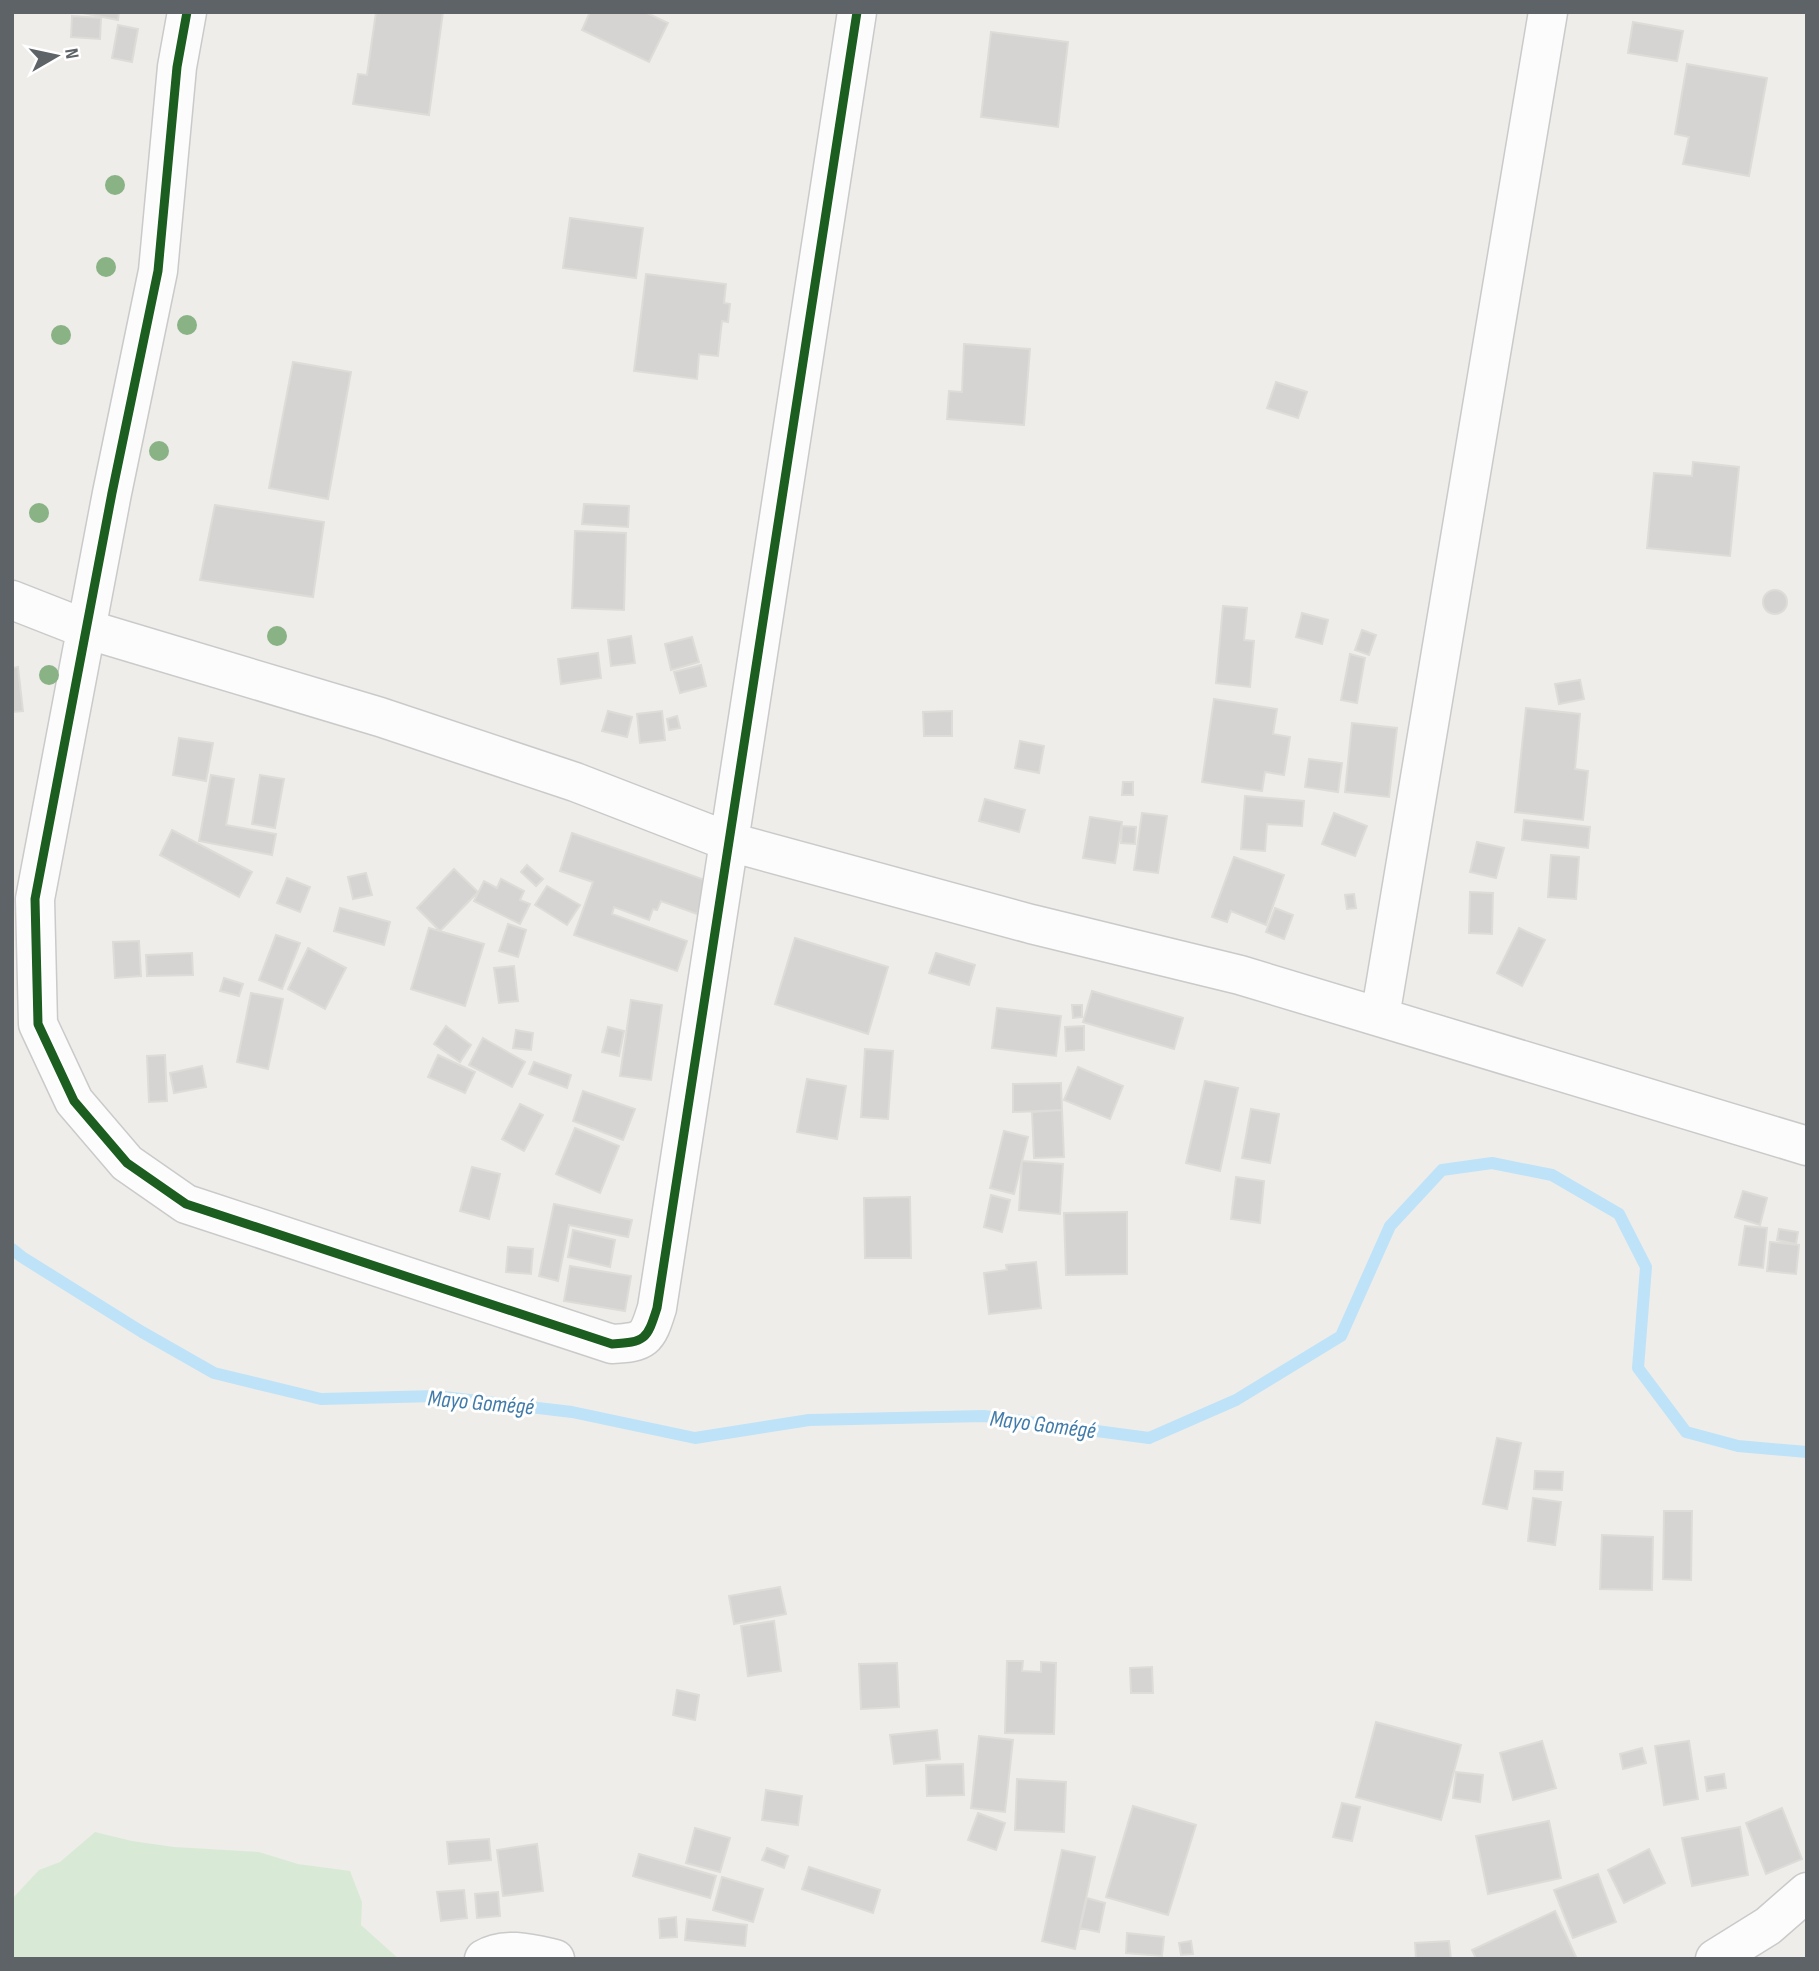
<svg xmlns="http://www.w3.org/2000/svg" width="1819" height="1971" font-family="'Sofia Sans Condensed',sans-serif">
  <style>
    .green { fill: #d8ead5 }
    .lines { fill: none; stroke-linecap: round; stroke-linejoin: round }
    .stream { stroke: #bee3f8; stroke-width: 12 }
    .building { fill: #d5d4d2; stroke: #dedcd8; stroke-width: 2 }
    .minor-casing { stroke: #cacaca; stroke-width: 41 }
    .minor { stroke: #fdfcfc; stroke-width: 38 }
    .cycleway-casing { stroke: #fff; stroke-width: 13 }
    .cycleway { stroke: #1b5e20; stroke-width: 9 }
    .tree { fill: #89b285 }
    .labels { text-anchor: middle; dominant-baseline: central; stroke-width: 6; stroke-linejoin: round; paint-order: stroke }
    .water-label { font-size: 23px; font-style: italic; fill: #417baa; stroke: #fff }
  </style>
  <rect width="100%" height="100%" fill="#efede9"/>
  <!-- green -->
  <path class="green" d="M95 1832 132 1841 174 1847 259 1852 298 1864 350 1871 362 1902 361 1925 399 1959H12V1899L39 1870 60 1862Z"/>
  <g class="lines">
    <!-- stream -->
    <path class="stream" d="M12 1249 22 1257 142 1332 214 1373 321 1399 436 1396 572 1412 695 1438 809 1420 984 1416 1149 1438 1236 1400 1341 1336 1390 1226 1442 1170 1492 1163 1552 1175 1619 1214 1646 1267 1638 1368 1686 1432 1738 1446 1807 1452"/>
  </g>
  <!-- building -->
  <path class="building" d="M78 12H119L118 20Z
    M376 12H443L429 115 353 104 358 74 367 75Z
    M590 12H645L668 23 649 62 582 30Z
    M72 16 101 18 100 39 71 37Z
    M1633 22 1683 31 1677 61 1628 53Z
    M118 25 138 29 132 62 112 58Z
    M991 32 1068 42 1058 127 981 117Z
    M1687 64 1767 78 1749 176 1683 164 1689 137 1675 134Z
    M570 218 643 228 636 278 563 268Z
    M646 274 726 284 724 303 730 304 728 322 722 321 718 356 699 354 697 379 634 371Z
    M964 344 1030 349 1024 425 947 419 949 391 962 392Z
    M293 362 351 372 328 499 269 488Z
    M1276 382 1307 392 1298 418 1267 408Z
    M1693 462 1739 467 1730 556 1647 548 1654 473 1692 476Z
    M584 504 629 506 628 527 582 524Z
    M215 505 324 522 313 597 200 580Z
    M575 531 626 533 624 610 572 608Z
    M1763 602a12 12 0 1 1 24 0a12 12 0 1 1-24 0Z
    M1223 606 1247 608 1244 640 1254 641 1250 687 1216 683Z
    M1302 613 1328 620 1322 644 1296 637Z
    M1362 630 1376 635 1369 655 1355 650Z
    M631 636 635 663 611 666 608 640Z
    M692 637 699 662 671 670 665 644Z
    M598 653 601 678 561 684 558 659Z
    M1350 654 1365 658 1357 703 1341 700Z
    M701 665 706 686 680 693 674 672Z
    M18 667 23 711 12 712V668Z
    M1580 680 1584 699 1559 704 1555 684Z
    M1214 699 1277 709 1273 734 1290 737 1284 775 1265 772 1262 791 1202 782Z
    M1526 708 1580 714 1575 769 1588 771 1583 820 1515 812Z
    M608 711 632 717 627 737 602 731Z
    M662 711 665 740 640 743 637 714Z
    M952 711V736H924L923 712Z
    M677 716 680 728 669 730 667 719Z
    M1352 723 1397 728 1389 797 1345 792Z
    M179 738 213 743 206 781 173 775Z
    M1020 741 1044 746 1039 773 1015 768Z
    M1309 759 1342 763 1338 792 1305 787Z
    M211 775 234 779 226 825 276 834 272 855 199 841Z
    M260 775 284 779 275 828 252 824Z
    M1123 782H1133V795H1122Z
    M1245 796 1304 801 1302 826 1267 824 1265 851 1241 849Z
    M985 799 1025 810 1019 832 979 821Z
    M1142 813 1167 816 1158 873 1134 870Z
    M1334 813 1367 826 1355 856 1322 844Z
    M1090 817 1122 822 1115 863 1083 858Z
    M1524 820 1590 827 1588 848 1522 840Z
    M1122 826 1136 827 1135 844 1121 843Z
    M172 830 252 872 239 897 160 855Z
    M572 833 708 881 697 914 661 901 657 910 653 909 649 920 614 907 612 914 687 941 677 971 574 935 593 882 560 871Z
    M1477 842 1504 848 1496 878 1470 872Z
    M1551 855 1579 857 1576 899 1548 897Z
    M1234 857 1284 875 1266 925 1231 911 1227 922 1212 917Z
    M527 865 543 879 536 886 521 872Z
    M454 869 478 892 440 931 417 908Z
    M366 873 372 895 353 899 348 877Z
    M287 878 310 887 300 912 277 903Z
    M501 879 524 891 520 900 530 904 520 924 474 901 484 881 497 888Z
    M547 886 580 905 567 925 535 905Z
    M1470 892 1493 893 1492 934 1469 933Z
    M1354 894 1356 908 1347 909 1345 895Z
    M340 908 390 922 384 945 334 931Z
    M1275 908 1293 915 1284 939 1266 932Z
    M508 924 526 930 518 957 499 951Z
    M429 928 484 944 465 1006 411 989Z
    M1519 928 1545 940 1522 986 1497 973Z
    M276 935 300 943 282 989 259 980Z
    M795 938 888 967 868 1034 775 1004Z
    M139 941 141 976 115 978 113 942Z
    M308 948 346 968 325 1009 288 989Z
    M192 953 193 975 147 976 146 955Z
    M936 953 975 965 969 985 929 973Z
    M514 966 518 1001 499 1003 494 968Z
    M224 978 243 984 239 996 220 991Z
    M1092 991 1183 1018 1174 1049 1083 1022Z
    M251 993 283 999 268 1069 237 1062Z
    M631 1000 662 1005 651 1080 620 1076Z
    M1072 1005H1082V1017L1073 1018Z
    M997 1008 1061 1016 1056 1056 992 1048Z
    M446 1026 471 1045 460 1062 434 1044Z
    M1084 1026V1050L1066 1051 1065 1027Z
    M608 1027 624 1031 619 1056 602 1052Z
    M516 1030 533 1033 531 1050 513 1048Z
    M483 1038 525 1062 512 1087 469 1065Z
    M865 1049 893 1051 888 1119 861 1117Z
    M165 1055 167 1101 149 1102 147 1056Z
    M438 1055 475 1072 465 1093 428 1077Z
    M534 1062 571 1075 567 1088 529 1074Z
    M202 1066 206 1087 174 1093 170 1073Z
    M1078 1067 1123 1086 1110 1119 1064 1100Z
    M807 1079 846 1086 837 1139 797 1132Z
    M1205 1081 1238 1088 1220 1171 1186 1163Z
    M1061 1083 1062 1110 1013 1112V1084Z
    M583 1091 635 1109 623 1140 573 1121Z
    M520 1104 543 1115 524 1151 502 1139Z
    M1251 1109 1279 1114 1270 1163 1242 1158Z
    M1062 1110 1064 1157 1034 1158 1032 1112Z
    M575 1128 619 1146 600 1193 556 1174Z
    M1004 1131 1028 1137 1014 1194 990 1188Z
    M1022 1161 1063 1164 1060 1214 1019 1210Z
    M472 1167 500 1174 489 1219 460 1211Z
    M1236 1177 1264 1181 1260 1223 1231 1219Z
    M1743 1191 1767 1198 1760 1225 1735 1217Z
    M991 1195 1010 1200 1002 1232 984 1227Z
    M910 1197 911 1258H865L864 1198Z
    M554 1204 632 1220 628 1237 569 1225 558 1281 539 1276Z
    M1127 1212V1274L1066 1275 1064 1213Z
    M1745 1226 1767 1228 1763 1268 1739 1265Z
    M1779 1229 1798 1232 1796 1244 1777 1240Z
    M573 1230 615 1240 610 1267 568 1257Z
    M1770 1242 1799 1245 1796 1274 1767 1271Z
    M508 1247 533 1249 531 1274 506 1272Z
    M1036 1262 1041 1308 989 1314 984 1273 1007 1270 1006 1265Z
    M570 1266 631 1276 625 1311 564 1301Z
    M1497 1438 1521 1443 1507 1509 1483 1504Z
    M1535 1471 1563 1472 1562 1490 1534 1489Z
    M1533 1498 1561 1502 1555 1545 1528 1541Z
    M1664 1511H1692L1691 1580 1663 1579Z
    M1602 1535 1653 1537 1652 1590 1600 1589Z
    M780 1587 786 1614 734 1624 729 1596Z
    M774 1621 781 1671 748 1676 741 1626Z
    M1007 1661H1023L1022 1671 1041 1672V1662L1056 1663 1054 1734 1005 1733Z
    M897 1663 899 1707 861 1709 859 1664Z
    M1152 1667 1153 1693H1131L1130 1668Z
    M677 1690 699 1695 695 1720 673 1715Z
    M1376 1722 1461 1745 1441 1820 1356 1797Z
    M937 1730 940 1759 894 1764 890 1735Z
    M979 1736 1013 1740 1005 1812 971 1808Z
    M1542 1741 1556 1788 1513 1800 1500 1753Z
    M1689 1741 1698 1799 1664 1805 1655 1746Z
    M1642 1748 1646 1763 1623 1769 1620 1754Z
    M963 1764 964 1795 927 1796 926 1765Z
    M1456 1772 1483 1775 1480 1802 1453 1798Z
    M1724 1774 1726 1788 1707 1791 1705 1777Z
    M1017 1779 1066 1782 1064 1832 1015 1830Z
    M766 1790 802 1796 798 1825 762 1820Z
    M1342 1803 1360 1807 1352 1841 1333 1837Z
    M1133 1806 1196 1825 1168 1915 1106 1897Z
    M1782 1808 1802 1859 1766 1874 1746 1823Z
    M978 1813 1005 1823 996 1850 968 1840Z
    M1549 1821 1561 1878 1488 1894 1476 1836Z
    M1740 1827 1748 1875 1692 1886 1682 1838Z
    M695 1828 730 1838 720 1872 686 1863Z
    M489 1839 491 1860 449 1864 447 1842Z
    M537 1844 543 1891 503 1896 497 1850Z
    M767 1848 788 1856 784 1868 762 1860Z
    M1649 1849 1665 1883 1624 1903 1608 1870Z
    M1062 1850 1095 1857 1075 1949 1042 1941Z
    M639 1854 716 1876 710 1898 633 1876Z
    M809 1867 880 1890 873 1913 802 1889Z
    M1598 1874 1616 1922 1573 1938 1554 1890Z
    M722 1877 763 1889 753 1922 713 1910Z
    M464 1890 467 1918 441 1921 437 1892Z
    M498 1892 500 1916 477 1918 475 1894Z
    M1087 1898 1105 1903 1099 1932 1080 1928Z
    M1555 1911 1577 1959H1476L1472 1950Z
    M676 1917 677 1937 660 1938 659 1919Z
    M687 1919 747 1925 745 1946 685 1940Z
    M1127 1933 1164 1937 1162 1956 1126 1953Z
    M1191 1941 1193 1954 1181 1955 1179 1943Z
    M1449 1941 1451 1959H1416L1415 1943Z"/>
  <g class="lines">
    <!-- minor casing -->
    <g class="minor-casing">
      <path id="minor" d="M187 12 177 67 158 271 112 493 35 899 38 1024 74 1101 127 1163 186 1204 612 1344C645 1342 647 1340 657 1308L857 12
        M12 600 86 629 380 717 575 782 730 842 1031 924 1240 975 1807 1146
        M1380 1017 1548 12
        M484 1959C505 1946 533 1954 555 1959
        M1715 1959 1768 1926 1807 1892"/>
    </g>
    <!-- minor -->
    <use href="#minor" class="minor"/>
    <!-- cycleway casing -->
    <g class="cycleway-casing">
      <path id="cycleway" d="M187 12 177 67 158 271 112 493 35 899 38 1024 74 1101 127 1163 186 1204 612 1344C645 1342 647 1340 657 1308L857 12"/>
    </g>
    <!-- cycleway -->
    <use href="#cycleway" class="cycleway"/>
  </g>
  <!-- trees -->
  <g class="tree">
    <circle cx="115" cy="185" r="10"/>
    <circle cx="106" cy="267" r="10"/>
    <circle cx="187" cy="325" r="10"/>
    <circle cx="61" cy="335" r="10"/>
    <circle cx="159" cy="451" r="10"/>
    <circle cx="39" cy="513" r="10"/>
    <circle cx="277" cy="636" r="10"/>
    <circle cx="49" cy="675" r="10"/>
  </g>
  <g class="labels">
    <!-- water labels -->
    <g class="water-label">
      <text transform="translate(481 1403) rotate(5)">Mayo Gomégé</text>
      <text transform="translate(1043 1425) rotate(7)">Mayo Gomégé</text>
    </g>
  </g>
  <!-- border -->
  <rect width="1819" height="1971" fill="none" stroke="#5e6367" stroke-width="28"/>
  <!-- north arrow -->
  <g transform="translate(56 56) rotate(81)" stroke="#ffffff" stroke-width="5" paint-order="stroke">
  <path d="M0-5L12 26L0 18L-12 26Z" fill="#5e6367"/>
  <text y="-10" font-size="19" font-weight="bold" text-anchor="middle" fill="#5e6367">N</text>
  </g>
</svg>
